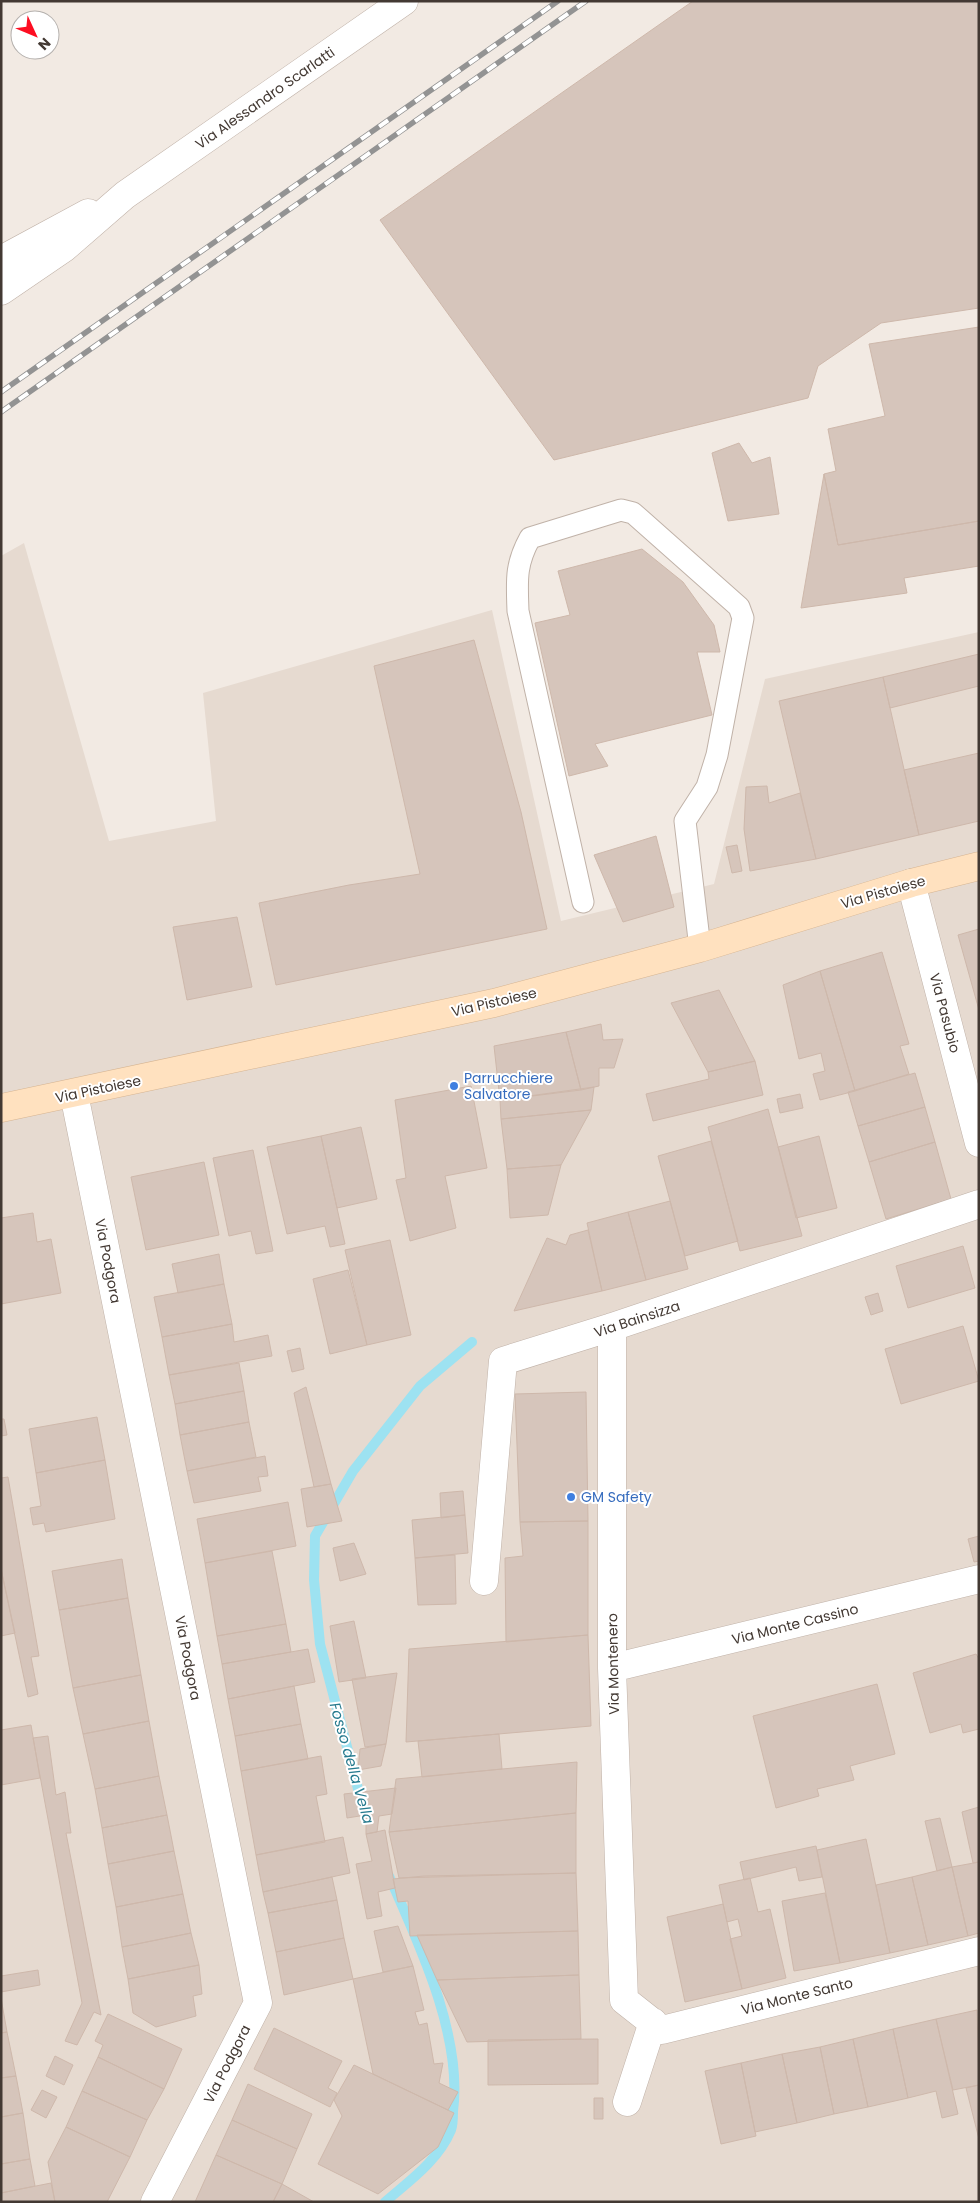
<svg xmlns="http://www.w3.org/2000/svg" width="980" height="2203" font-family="Poppins,sans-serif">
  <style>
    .residential { fill: #e6dad0 }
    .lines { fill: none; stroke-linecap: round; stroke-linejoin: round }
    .stream { stroke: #9de2f1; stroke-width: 10 }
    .building { fill: #d6c5bb; stroke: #ceb8ab }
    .service-casing { stroke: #c0b2a8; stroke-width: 23 }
    .minor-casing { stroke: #c0b2a8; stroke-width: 29 }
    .tertiary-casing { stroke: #c0b2a8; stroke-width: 29 }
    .secondary-casing { stroke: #d6b593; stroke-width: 29 }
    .service { stroke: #fff; stroke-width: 21 }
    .minor { stroke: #fff; stroke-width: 28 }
    .tertiary { stroke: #fff; stroke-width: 28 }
    .secondary { stroke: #ffe1bf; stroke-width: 28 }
    .rail-casing { stroke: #939393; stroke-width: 5.5 }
    .rail { stroke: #fff; stroke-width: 4; stroke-dasharray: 11; stroke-linecap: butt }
    .shop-dot { fill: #3f7fe0; stroke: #fff; stroke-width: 2 }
    .labels { text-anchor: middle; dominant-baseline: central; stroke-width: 4; stroke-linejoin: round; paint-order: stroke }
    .street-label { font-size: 14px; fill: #433933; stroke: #fff }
    .shop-label { font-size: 14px; fill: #366cbe; stroke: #fff; text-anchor: start }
    .water-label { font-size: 15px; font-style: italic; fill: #277b8f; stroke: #fff }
  </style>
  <rect width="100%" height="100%" fill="#f2eae3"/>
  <!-- residential -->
  <path class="residential" d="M24 543 109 841 216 821 203 693 492 610 561 921 714 884 765 679 979 632V2202H1V556Z"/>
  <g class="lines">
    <!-- stream -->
    <path class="stream" d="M362 1804 320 1644 314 1580 315 1536 353 1471 420 1386 472 1342
      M385 2202C409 2181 438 2161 451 2130 453 2125 453 2117 453 2111 463 2036 419 1944 389 1876"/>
  </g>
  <!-- building -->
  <path class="building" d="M693 1H979V308L881 323 818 366 808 398 554 460 380 220Z
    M979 327V521L838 545 824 474 836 471 828 429 885 416 869 344Z
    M739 443 752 463 770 457 779 514 728 521 712 453Z
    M824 474 838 545 979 521V566L904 578 907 593 801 608Z
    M642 549 683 582 714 625 720 652H697L712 715 595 744 608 766 569 776 535 623 570 615 558 571Z
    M474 640 521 812 547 929 276 985 259 903 349 885 420 874 374 666Z
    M979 654V686L890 708 883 677Z
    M883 677 919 835 816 859 779 701Z
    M979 753V821L919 835 904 770Z
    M767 786 769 803 800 793 816 859 750 871 744 829 746 787Z
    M656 836 674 907 623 922 594 855Z
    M737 845 742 871 732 873 726 847Z
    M237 917 252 987 187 1000 173 927Z
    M979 929V1010L958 935Z
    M882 952 909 1044 900 1046 909 1074 855 1091 820 971Z
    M820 971 855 1091 820 1100 813 1074 825 1071 821 1053 799 1059 783 985Z
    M719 990 755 1061 708 1072 671 1003Z
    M601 1024 603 1040 623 1039 614 1068H599V1086L581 1090 566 1032Z
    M566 1032 581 1090 500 1100 494 1046Z
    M755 1061 763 1095 653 1121 646 1094 709 1079 708 1072Z
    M915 1073 925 1107 858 1126 848 1092Z
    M471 1086 487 1168 445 1176 456 1228 410 1241 396 1180 406 1178 395 1100Z
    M594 1087 591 1110 501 1119 500 1100Z
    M800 1094 803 1108 780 1113 777 1099Z
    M925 1107 935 1142 869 1162 858 1126Z
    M768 1109 802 1236 740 1251 708 1127Z
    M591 1110 561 1165 507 1169 501 1119Z
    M361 1127 377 1199 337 1208 321 1136Z
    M321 1136 345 1244 330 1247 325 1226 287 1234 267 1147Z
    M819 1136 837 1208 796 1218 778 1147Z
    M711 1141 738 1241 685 1256 658 1156Z
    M935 1142 951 1199 886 1219 869 1162Z
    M253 1150 273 1251 256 1254 251 1231 229 1236 213 1158Z
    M204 1162 219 1235 146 1250 131 1177Z
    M561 1165 548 1215 510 1218 507 1169Z
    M670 1201 688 1269 646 1280 628 1212Z
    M628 1212 646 1280 602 1291 587 1223Z
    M33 1213 37 1242 51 1239 61 1293 1 1304V1218Z
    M588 1230 602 1291 514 1311 547 1238 566 1245 570 1235Z
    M390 1240 411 1335 367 1345 345 1250Z
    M963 1246 975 1288 908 1308 896 1266Z
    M219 1254 224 1284 178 1293 172 1264Z
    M348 1270 367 1345 330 1354 313 1279Z
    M224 1284 232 1324 162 1337 154 1297Z
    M878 1293 883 1311 871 1315 865 1297Z
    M232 1324 234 1342 268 1335 272 1356 169 1375 162 1337Z
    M963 1326 979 1381 901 1404 885 1349Z
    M300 1348 304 1369 292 1372 287 1351Z
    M239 1363 244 1391 175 1404 169 1375Z
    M306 1387 331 1484 314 1487 294 1393Z
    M244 1391 249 1422 180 1435 175 1404Z
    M586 1392 588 1521 520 1522 515 1394Z
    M97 1417 105 1460 36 1473 29 1429Z
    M1 1419H4L7 1435 1 1436Z
    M249 1422 256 1457 187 1471 180 1435Z
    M265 1456 268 1476 258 1477 261 1491 194 1503 187 1471Z
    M105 1460 115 1519 46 1532 44 1523 33 1525 30 1508 41 1506 36 1473Z
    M8 1477 39 1656 31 1657 38 1694 28 1697 1 1569V1478Z
    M331 1484 342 1521 307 1527 301 1489Z
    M463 1491 465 1515 441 1518 440 1493Z
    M288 1502 296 1546 205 1563 197 1519Z
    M465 1515 468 1553 415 1558 412 1520Z
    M588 1521V1635L506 1642 505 1558 523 1556 520 1522Z
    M979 1536V1561L974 1562 968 1539Z
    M354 1543 366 1574 340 1581 333 1548Z
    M272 1551 286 1624 217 1636 205 1563Z
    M455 1555 456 1604 418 1605 415 1558Z
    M122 1559 128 1598 59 1610 52 1571Z
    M1 1569 15 1633 1 1636Z
    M128 1598 141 1675 73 1688 59 1610Z
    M354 1621 366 1678 339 1682 330 1626Z
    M286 1624 291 1652 222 1664 217 1636Z
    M588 1635 591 1726 406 1742 409 1649Z
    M308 1649 315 1682 228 1699 222 1664Z
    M976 1654 979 1659V1729L963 1733 961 1724 930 1733 913 1673Z
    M397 1673 386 1744 365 1747 352 1679Z
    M141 1675 149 1721 83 1734 73 1688Z
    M877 1684 895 1754 850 1766 854 1780 817 1789 819 1796 776 1808 753 1716Z
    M294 1686 301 1724 235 1736 228 1699Z
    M149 1721 159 1776 95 1789 83 1734Z
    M301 1724 308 1759 241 1771 235 1736Z
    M31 1725 40 1778 1 1785V1730Z
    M499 1734 502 1769 422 1777 418 1741Z
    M48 1736 56 1795 65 1792 71 1833H66L101 2015 94 2012 77 2045 65 2041 82 2003 33 1738Z
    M386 1744 381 1766 358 1770 360 1749Z
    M321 1756 327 1794 316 1796 325 1842 256 1855 241 1771Z
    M577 1762 576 1813 389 1832 396 1779Z
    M159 1776 167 1815 102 1828 95 1789Z
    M396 1788 392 1814 379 1816 377 1832 366 1834V1815L347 1818 344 1794Z
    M979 1807V1862L973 1863 962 1812Z
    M576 1813V1873L399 1878 389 1832Z
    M167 1815 174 1851 108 1864 102 1828Z
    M940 1818 952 1867 937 1871 925 1821Z
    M385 1830 395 1888 378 1892 382 1916 367 1919 356 1864 372 1861 366 1834Z
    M343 1837 350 1873 263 1892 256 1855Z
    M866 1839 890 1953 840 1963 817 1850Z
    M816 1846 822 1877 799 1881 796 1867 744 1880 740 1862Z
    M174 1851 183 1894 116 1907 108 1864Z
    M979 1862V1933L968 1936 952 1867Z
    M952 1867 968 1936 928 1945 912 1877Z
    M576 1873 578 1931 410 1936 408 1901 398 1902 393 1879 424 1876Z
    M332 1877 337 1900 268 1913 263 1892Z
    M912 1877 928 1945 890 1953 876 1885Z
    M750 1878 758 1912 770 1909 786 1978 742 1989 730 1939 742 1936 738 1919 727 1922 719 1885Z
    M825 1893 840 1963 794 1971 782 1901Z
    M183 1894 191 1933 122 1947 116 1907Z
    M337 1900 344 1938 276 1952 268 1913Z
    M723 1904 742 1989 685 2002 667 1917Z
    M398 1926 413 1966 383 1972 374 1931Z
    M578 1931 579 1975 437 1980 417 1935Z
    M191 1933 199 1965 128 1979 122 1947Z
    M344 1938 353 1979 284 1995 276 1952Z
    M199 1965 202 1994 193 1996 196 2016 156 2027 133 2013 128 1979Z
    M413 1966 424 2010 415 2012 419 2025 427 2023 434 2064 443 2063 439 2083 458 2092 448 2110 373 2074 353 1979Z
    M38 1970 40 1985 1 1992V1976Z
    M579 1975 581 2039 467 2042 437 1980Z
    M1 1998 7 2032 1 2033Z
    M977 2010 979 2085 953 2090 936 2019Z
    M108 2014 182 2049 164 2089 98 2057 103 2045 95 2041Z
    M936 2019 958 2114 942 2118 936 2091 908 2098 893 2029Z
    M274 2028 342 2061 328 2088 337 2093 330 2107 254 2069Z
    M893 2029 908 2098 868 2107 853 2039Z
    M7 2032 16 2076 1 2078V2033Z
    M598 2039V2084L488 2085V2040Z
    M853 2039 868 2107 834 2114 820 2047Z
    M820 2047 834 2114 797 2123 782 2054Z
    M782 2054 797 2123 755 2132 741 2063Z
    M55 2056 73 2065 64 2085 46 2076Z
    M98 2057 164 2089 147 2120 82 2091Z
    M741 2063 756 2136 721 2144 705 2071Z
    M354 2065 454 2113 438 2147 378 2194 318 2164 342 2116 334 2100Z
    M16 2076 23 2113 1 2117V2078Z
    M248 2084 312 2114 297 2149 232 2120Z
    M979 2085V2139L966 2088Z
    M42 2090 57 2097 46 2118 31 2110Z
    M82 2091 147 2120 130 2157 66 2127Z
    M594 2098H603V2119H594Z
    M23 2113 30 2159 1 2164V2117Z
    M232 2120 297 2149 282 2184 216 2155Z
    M66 2127 130 2157 107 2202H55L48 2162Z
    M216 2155 282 2184 273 2202H195Z
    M30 2159 35 2186 1 2193V2164Z
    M51 2183 55 2202H1V2193Z
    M282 2184 314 2202H273Z"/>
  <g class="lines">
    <!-- service casing -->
    <g class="service-casing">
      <path id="service" d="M583 902 518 611C517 581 515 565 530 538L621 510 633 513 739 607 743 618 717 755 707 787 685 821 700 948"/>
    </g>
    <!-- minor casing -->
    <g class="minor-casing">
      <path id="minor" d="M74 1094 258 2003 155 2202
        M612 1327V1668L624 2000 662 2030 979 1951
        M484 1581 503 1361 612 1327 979 1204
        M612 1668 979 1579
        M627 2102 653 2022"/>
    </g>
    <!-- tertiary casing -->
    <g class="tertiary-casing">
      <path id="tertiary" d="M1 260 88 213
        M1 291 64 248 125 195 404 1
        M911 883 979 1143"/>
    </g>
    <!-- secondary casing -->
    <g class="secondary-casing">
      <path id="secondary" d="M1 1108 494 1003 700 948 911 883 979 866"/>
    </g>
    <!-- service -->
    <use href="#service" class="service"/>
    <!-- minor -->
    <use href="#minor" class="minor"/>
    <!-- tertiary -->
    <use href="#tertiary" class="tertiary"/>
    <!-- secondary -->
    <use href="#secondary" class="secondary"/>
    <!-- rail casing -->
    <g class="rail-casing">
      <path id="rail" d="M1 392 558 1
        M1 412 586 1"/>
    </g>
    <!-- rail -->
    <use href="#rail" class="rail"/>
  </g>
  <!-- markers -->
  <g class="shop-dot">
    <circle cx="454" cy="1086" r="5"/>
    <circle cx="571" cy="1497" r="5"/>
  </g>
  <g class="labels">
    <!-- street labels -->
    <g class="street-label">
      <text transform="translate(265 98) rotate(-35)">Via Alessandro Scarlatti</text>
      <text transform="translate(883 892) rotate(-16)">Via Pistoiese</text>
      <text transform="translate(494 1002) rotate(-13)">Via Pistoiese</text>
      <text transform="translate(945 1013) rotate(75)">Via Pasubio</text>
      <text transform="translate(98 1089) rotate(-12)">Via Pistoiese</text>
      <text transform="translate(108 1261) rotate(79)">Via Podgora</text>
      <text transform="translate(637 1319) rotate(-18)">Via Bainsizza</text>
      <text transform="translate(795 1624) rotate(-14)">Via Monte Cassino</text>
      <text transform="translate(188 1658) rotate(79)">Via Podgora</text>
      <text transform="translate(613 1664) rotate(-91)">Via Montenero</text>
      <text transform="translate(797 1996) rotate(-14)">Via Monte Santo</text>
      <text transform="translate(227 2064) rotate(-63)">Via Podgora</text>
    </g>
    <!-- shop labels -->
    <g class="shop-label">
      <text x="464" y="1078">Parrucchiere<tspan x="464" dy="16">Salvatore</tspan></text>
      <text x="581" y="1497">GM Safety</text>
    </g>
    <!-- water labels -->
    <g class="water-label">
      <text transform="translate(352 1763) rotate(74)">Fosso della Vella</text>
    </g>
  </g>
  <!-- border -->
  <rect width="980" height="2203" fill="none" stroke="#433933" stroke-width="5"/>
  <!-- north arrow -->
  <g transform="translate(35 35) rotate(134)"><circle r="24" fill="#ffffff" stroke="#b4b0ad"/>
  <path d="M0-4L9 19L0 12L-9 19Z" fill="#fd0e22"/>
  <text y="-8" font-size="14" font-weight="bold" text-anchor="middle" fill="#433933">N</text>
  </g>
</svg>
